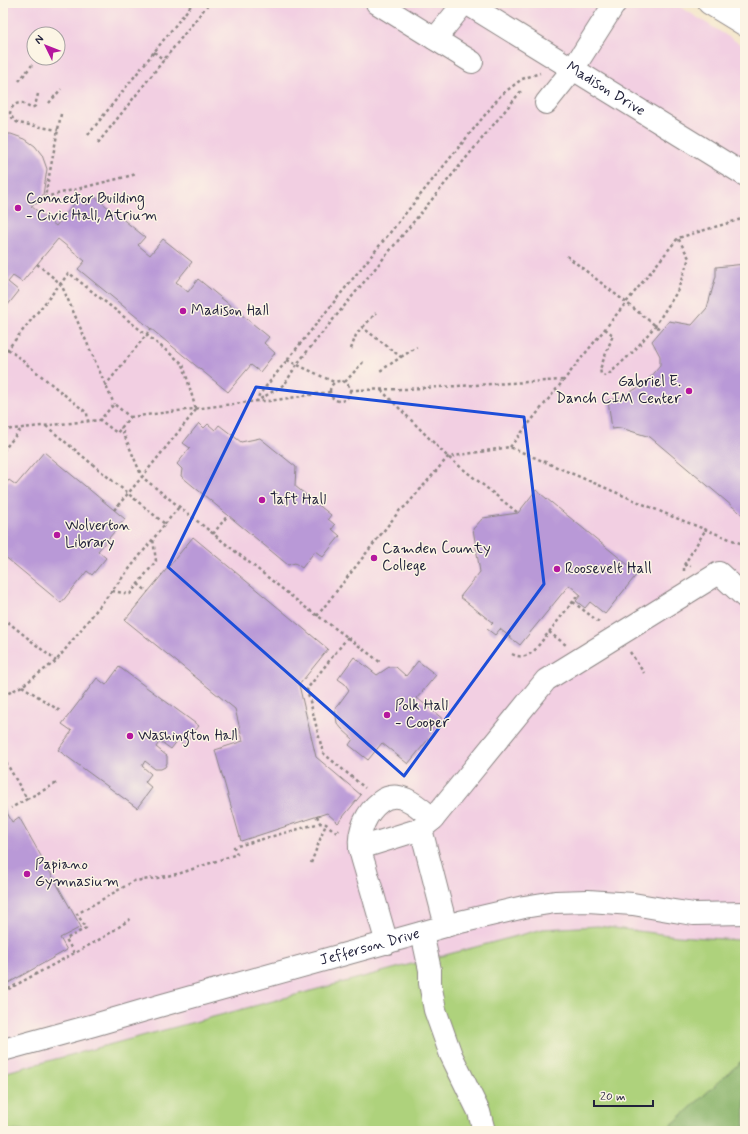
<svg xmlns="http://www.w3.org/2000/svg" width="748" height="1134" font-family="Mynerve,sans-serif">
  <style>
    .built { fill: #f2cfe2; fill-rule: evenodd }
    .green { fill: #aed27b; stroke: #687a5b }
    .forest { fill: #8ab46b; stroke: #566b53 }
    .building { fill: #b999d7 }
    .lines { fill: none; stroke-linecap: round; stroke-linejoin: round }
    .minor-casing { stroke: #8c8584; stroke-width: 24 }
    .path { stroke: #8c8584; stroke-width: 2.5; stroke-dasharray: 3 3; stroke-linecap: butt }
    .minor { stroke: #fff; stroke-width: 22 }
    .marked { fill: none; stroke: #1d4ed8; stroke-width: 3; stroke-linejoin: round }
    .poi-dot { fill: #b5179e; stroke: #fcf5e5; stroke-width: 1.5 }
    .labels { text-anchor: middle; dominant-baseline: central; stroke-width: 3; stroke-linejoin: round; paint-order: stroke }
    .street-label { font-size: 15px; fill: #22223b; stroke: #fcf5e5 }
    .poi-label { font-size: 15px; fill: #22223b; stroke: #fcf5e5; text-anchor: start }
  </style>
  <rect width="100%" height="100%" fill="#fcf5e5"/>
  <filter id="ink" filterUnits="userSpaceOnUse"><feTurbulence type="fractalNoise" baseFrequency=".025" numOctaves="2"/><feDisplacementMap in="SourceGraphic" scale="8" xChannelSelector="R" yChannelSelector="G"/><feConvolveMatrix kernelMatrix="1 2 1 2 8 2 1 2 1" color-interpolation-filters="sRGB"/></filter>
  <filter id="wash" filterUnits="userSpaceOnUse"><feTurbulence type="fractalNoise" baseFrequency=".012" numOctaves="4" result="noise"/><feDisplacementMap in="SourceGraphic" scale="16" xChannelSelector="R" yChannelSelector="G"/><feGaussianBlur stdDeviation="0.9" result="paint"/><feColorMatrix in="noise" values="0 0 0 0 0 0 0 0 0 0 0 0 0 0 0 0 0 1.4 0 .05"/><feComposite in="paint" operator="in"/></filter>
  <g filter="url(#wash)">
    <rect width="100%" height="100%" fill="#f5e8ce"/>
    <!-- built -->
    <path class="built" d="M3 3H674L745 47V1058L665 1131H3ZM34 34H58V58H34Z"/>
    <!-- green -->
    <path class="green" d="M598 926 677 936 737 940 745 938V1058L665 1131H3V1073L543 929Z"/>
    <!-- forest -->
    <path class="forest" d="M745 1058V1131H665Z"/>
    <g id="blocks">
      <!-- building -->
      <path class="building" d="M3 134H11L25 139 35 146 42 155 47 169 42 201 31 206 56 226 79 198 87 205 95 197 145 237 138 245 150 255 163 239 192 262 176 282 188 292 198 279 269 337 264 343 275 353 260 372 251 365 228 392 78 269 85 261 58 239 22 282 13 276 8 282 19 291 3 311Z
        M745 264V517L650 437 621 428 612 429 608 400 620 398 646 383 660 366V356L652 341 669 321 692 325 707 308 716 276V267Z
        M199 423 204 428 208 424 215 430 219 425 241 442 260 438 296 467 295 486 331 515 328 519 335 525 332 529 340 536 323 557 315 551 302 568 295 563 288 565 181 476 182 469 177 464 190 448 183 443Z
        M44 452 125 519 98 551 106 558 92 575 87 571 61 603 3 555V506L5 504 3 502V487L9 480 16 485Z
        M536 490 638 573 605 614 590 602 585 608 576 601 581 595 569 585 520 645 500 629 495 635 487 629 493 623 460 597 480 572 473 529 483 518 518 513Z
        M193 537 328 649 299 685 316 757 361 795 338 823 327 813 241 841 215 750 243 741 235 709 125 620Z
        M354 657 377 675 389 667H396L406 676 418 661 436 675 417 698 444 720 408 764 382 743 368 760 349 745 353 739 342 729 337 723 335 709 349 690 345 684 338 679Z
        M119 667 199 726 184 745 178 740 171 749 160 741 156 747 167 756V763L165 767 161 769H155L145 761 142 766 151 774 145 782 152 788 137 808 58 750 72 731 62 724 97 678 106 685Z
        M3 805 12 822 19 817 81 927 60 938 67 950 3 986Z"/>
    </g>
  </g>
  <g filter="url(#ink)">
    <use href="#blocks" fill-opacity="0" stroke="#8c8584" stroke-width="1"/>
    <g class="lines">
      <!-- minor casing -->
      <g class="minor-casing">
        <g id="minor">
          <path d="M377 3 472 62"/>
          <path id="s1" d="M466 3 745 175"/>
          <path d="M709 3 745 25"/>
          <path d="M435 39 464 3"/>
          <path d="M546 103 573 69 615 3"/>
          <path d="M421 829 446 926"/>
          <path d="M360 848 421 829 433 819 546 680 719 573 745 597"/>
          <path d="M422 933 430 970V983L435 1010 451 1055 479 1112 484 1131"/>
          <path d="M387 943C380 920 374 897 367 874 365 866 361 856 360 848 358 830 367 812 380 802 399 787 419 807 433 819"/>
          <path id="s2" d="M3 1050 94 1025 159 1006 460 922 524 907 555 902 588 901 633 904 674 911 694 914 745 913"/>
        </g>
      </g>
      <!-- path -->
      <path class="path" d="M154 52 164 60
        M19 81 32 65
        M38 94 35 106C30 110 27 105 22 103 15 103 12 106 10 113L13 119 18 123 58 130
        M49 103 61 89
        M61 114 45 197 137 174
        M88 135 193 3
        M98 143 209 3
        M567 256 661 330
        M37 264 61 284 114 404
        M363 327 376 313
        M605 329 613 335 600 369 601 374 605 376 609 374 634 351 655 326 677 292 689 258 678 238
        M8 349 87 413 88 421
        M351 349 356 335 362 327 401 357 380 371
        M3 355 69 273 183 364 196 410
        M401 357 417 347
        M287 360 334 382
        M330 391a10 10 0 1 1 20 0a10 10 0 1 1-20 0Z
        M345 382 365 360
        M105 386 151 329
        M350 390 405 389 563 380
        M381 390 448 457 518 513
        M330 392 269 401H257L259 395 501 95 522 79 540 73
        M196 410 142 477 305 607C331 625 356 643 381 663
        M130 417 257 401 285 384 297 364 327 327 522 90
        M3 430 100 420 114 404 130 417 117 433 100 420
        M510 447 678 238 745 218
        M3 451 21 429
        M114 510 142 477 121 427
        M165 524 179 507
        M213 534 228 515
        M684 565 706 529
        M684 571V565L691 566
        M138 584 148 592
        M112 591 130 594 156 561 153 539
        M573 602 599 622
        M317 616 400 510 406 506 448 457 510 447 671 516 745 545
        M3 618 56 661
        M549 632 566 645
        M348 637 307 689 323 753 365 788
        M630 652 644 673
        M512 654C520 658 527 657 534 651L579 594
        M22 686 60 711
        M3 696 22 686 56 661 165 524 46 426
        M3 757 27 799 11 808
        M27 799 57 783
        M317 816 320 823
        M311 863 326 824
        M74 953 66 939 86 928 77 914 134 881 157 878 181 873 237 854 234 847 320 823 326 824 337 833 339 830
        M3 992 104 937 132 918"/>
      <!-- minor -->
      <use href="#minor" class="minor"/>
    </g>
  </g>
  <!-- marked area -->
  <path class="marked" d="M256 387 524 417 544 584 404 776 168 567Z"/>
  <!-- markers -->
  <g class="poi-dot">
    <circle cx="18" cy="208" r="4"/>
    <circle cx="183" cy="311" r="4"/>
    <circle cx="689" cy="391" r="4"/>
    <circle cx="262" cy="500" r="4"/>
    <circle cx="57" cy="535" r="4"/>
    <circle cx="374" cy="558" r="4"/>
    <circle cx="557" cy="569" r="4"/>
    <circle cx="387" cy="715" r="4"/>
    <circle cx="130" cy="736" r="4"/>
    <circle cx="27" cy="874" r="4"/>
  </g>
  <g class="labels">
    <!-- street labels -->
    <g class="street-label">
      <text stroke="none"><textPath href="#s1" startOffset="164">Madison Drive</textPath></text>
      <text stroke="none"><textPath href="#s2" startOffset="381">Jefferson Drive</textPath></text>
    </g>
    <!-- poi labels -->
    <g class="poi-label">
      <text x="26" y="199">Connector Building<tspan x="26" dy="17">- Civic Hall, Atrium</tspan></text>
      <text x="191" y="311">Madison Hall</text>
      <text x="681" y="382" text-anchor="end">Gabriel E.<tspan x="681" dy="17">Danch CIM Center</tspan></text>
      <text x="270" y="500">Taft Hall</text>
      <text x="65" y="526">Wolverton<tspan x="65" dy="17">Library</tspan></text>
      <text x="382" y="549">Camden County<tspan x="382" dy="17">College</tspan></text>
      <text x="565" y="569">Roosevelt Hall</text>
      <text x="395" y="706">Polk Hall<tspan x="395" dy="17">- Cooper</tspan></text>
      <text x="138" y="736">Washington Hall</text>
      <text x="35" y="865">Papiano<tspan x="35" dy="17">Gymnasium</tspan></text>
    </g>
  </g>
  <!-- margin -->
  <rect width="748" height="1134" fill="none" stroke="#fcf5e5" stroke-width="16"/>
  <!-- north arrow -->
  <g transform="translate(46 46) rotate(313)"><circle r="19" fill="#fcf5e5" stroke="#a5a1a1"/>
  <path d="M0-3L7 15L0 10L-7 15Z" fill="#b5179e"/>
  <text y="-6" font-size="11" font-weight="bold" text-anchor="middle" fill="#22223b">N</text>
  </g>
  <!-- scale -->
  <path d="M594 1100v6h59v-6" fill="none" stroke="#22223b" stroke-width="2"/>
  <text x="600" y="1100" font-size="12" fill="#22223b" stroke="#fcf5e5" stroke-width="3" paint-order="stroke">20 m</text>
</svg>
